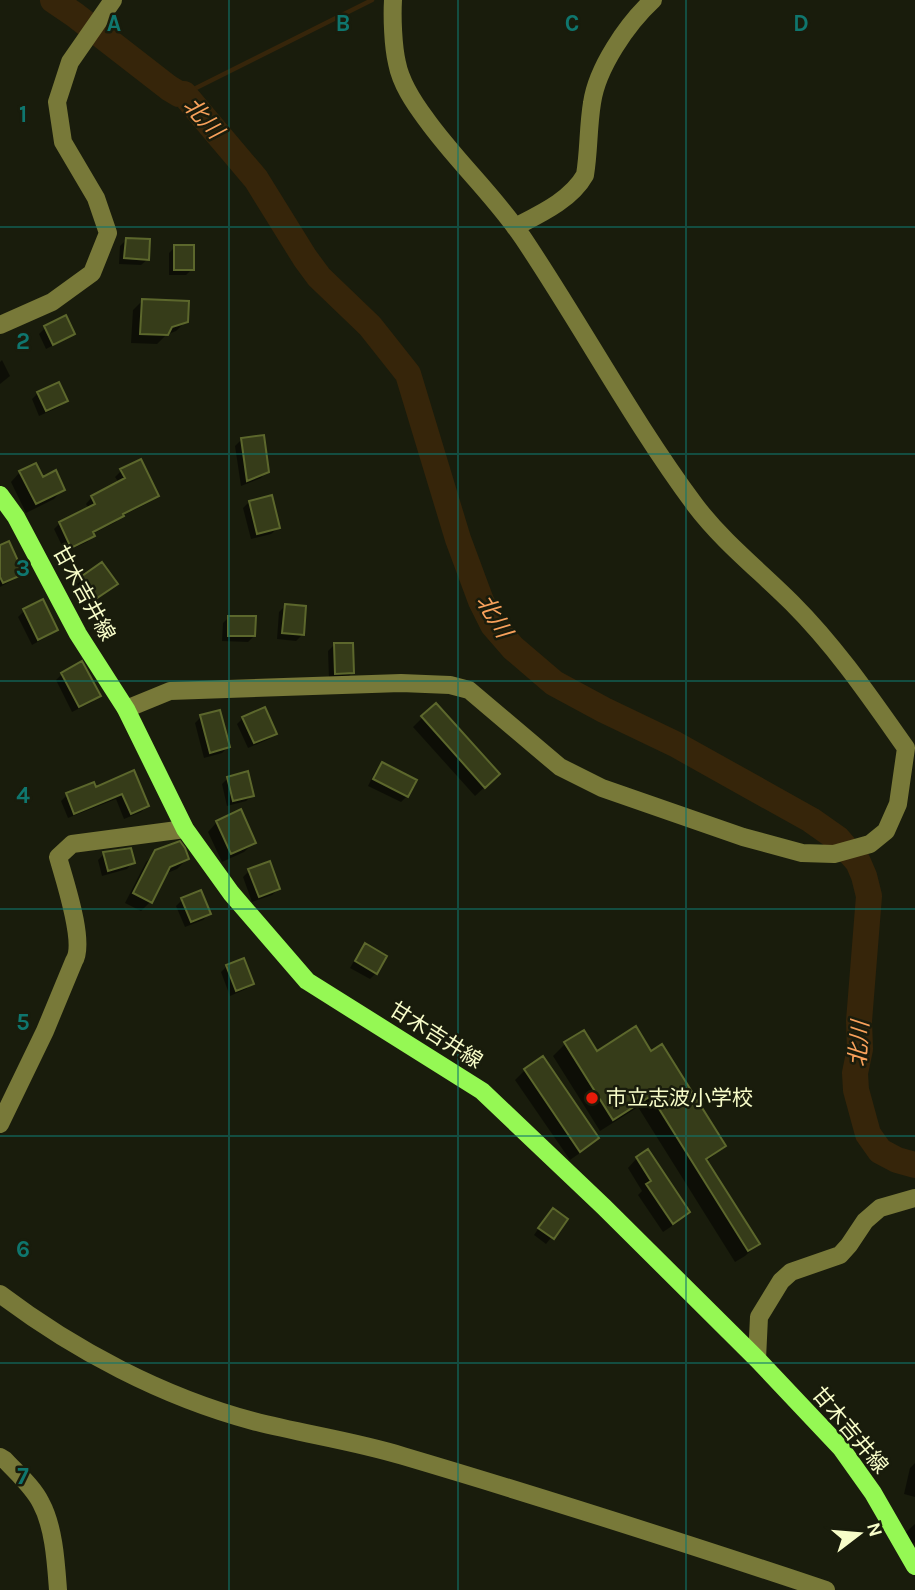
<svg xmlns="http://www.w3.org/2000/svg" width="915" height="1590" font-family="Karla,'Noto Sans JP',sans-serif">
  <style>
    .shadow { fill: #0007 }
    .lines { fill: none; stroke-linecap: round; stroke-linejoin: round }
    .stream { stroke: #36250a; stroke-width: 4.5 }
    .river { stroke: #36250a; stroke-width: 26 }
    .building { fill: #363c19; stroke: #5c672c; stroke-width: 2 }
    .minor { stroke: #787939; stroke-width: 18 }
    .major { stroke: #95f854; stroke-width: 18 }
    .grid { fill: none; stroke: #0f766e; stroke-width: 2; stroke-opacity: 0.55 }
    .poi-dot { fill: #e81b09; stroke: #191c0c; stroke-width: 2.5 }
    .labels { text-anchor: middle; dominant-baseline: central; stroke-width: 5; stroke-linejoin: round; paint-order: stroke }
    .street-label { font-size: 21px; fill: #f8fdc9; stroke: #191c0c }
    .poi-label { font-size: 21px; fill: #f8fdc9; stroke: #191c0c; text-anchor: start }
    .water-label { font-size: 23px; font-style: italic; fill: #f8a15b; stroke: #191c0c }
    .grid-label { font-size: 23px; text-anchor: middle; font-weight: bold; fill: #0f766e; stroke: #191c0c; stroke-width: 5; stroke-linejoin: round; paint-order: stroke }
  </style>
  <rect width="100%" height="100%" fill="#191c0c"/>
  <!-- shadow -->
  <path class="shadow" d="M126 240 148 259 141 265 119 264 120 246Z
    M175 247 192 269 186 275H169V253Z
    M142 301 186 321 176 331 166 335 157 344 131 343 133 310Z
    M65 318 73 333 66 339 46 349 39 334 45 328Z
    M2 360 10 376 0 384V362Z
    M38 393 66 401 59 407 39 416 32 399Z
    M241 440 267 471 261 478 241 486 235 446Z
    M121 471 157 496 150 502 120 517 116 522 92 534 93 536 87 542 65 552 54 529 60 523 89 509 86 504 92 497 119 483 115 477Z
    M20 472 42 479 63 489 54 499 26 513 11 482Z
    M249 502 278 528 271 534 251 539 243 508Z
    M0 547 21 573 15 579 0 587Z
    M102 564 116 584 91 603 77 584Z
    M43 601 56 629 50 635 32 645 18 617 24 611Z
    M285 606 302 635 296 641 277 639 279 612Z
    M229 617 254 636 248 642 222 641 223 623Z
    M334 645 352 673 346 679H329L328 651Z
    M62 674 98 695 92 702 72 712 56 680Z
    M201 717 228 747 222 753 204 758 195 723Z
    M423 717 488 784 475 796 413 727Z
    M243 718 275 733 269 739 248 748 237 724Z
    M382 764 407 796 401 802 368 786 376 770Z
    M133 773 147 806 141 812 124 819 116 799 68 818 61 801 67 795 95 789Z
    M228 778 252 795 246 801 227 806 222 784Z
    M217 822 254 842 244 852 222 862 208 832Z
    M156 852 187 859 177 869 165 874 150 902 141 911 125 903 146 862Z
    M104 854 133 862 127 869 102 876 98 860Z
    M249 871 278 889 272 895 252 902 243 877Z
    M182 900 209 914 203 920 185 927 176 906Z
    M365 946 376 973 370 979 350 968 359 952Z
    M227 966 252 983 246 989 230 996 221 972Z
    M565 1044 596 1053H651L724 1146 706 1162 758 1244 745 1256 735 1262 638 1107 600 1131 553 1056Z
    M542 1058 597 1138 587 1148 570 1160 515 1080 525 1070Z
    M637 1158 688 1212 678 1222 663 1232 638 1195 642 1191 628 1168Z
    M547 1216 566 1219 546 1244 534 1235Z
    M915 1463V1497L904 1494 910 1468Z
    M915 1524V1542L912 1545 904 1534Z"/>
  <g class="lines">
    <!-- stream -->
    <path class="stream" d="M184 94 372 0"/>
    <!-- river -->
    <path class="river" d="M53 0 75 15 169 88 179 94H184L256 179 305 258 319 277 370 326 408 374 458 539 481 601 493 625 513 648 554 683 604 710 675 744 811 820 838 839 858 862 864 876 869 896 859 1021 860 1049 855 1073 856 1090 868 1134 880 1151 897 1160 915 1165"/>
  </g>
  <!-- building -->
  <path class="building" d="M126 238 150 239 149 260 124 258Z
    M174 245H194V270H174Z
    M142 299 189 301 188 322 172 327 168 335 140 334Z
    M66 315 75 334 53 345 44 326Z
    M59 382 68 401 46 411 37 392Z
    M264 435 269 472 247 481 241 438Z
    M141 459 159 496 123 514 124 516 93 532 95 536 71 548 59 522 95 504 91 496 125 478 120 469Z
    M36 463 43 477 56 470 65 490 36 504 19 471Z
    M272 495 280 528 257 534 249 501Z
    M9 541 24 574 3 583 0 577V545Z
    M102 562 118 584 97 598 82 576Z
    M43 599 58 630 38 640 23 609Z
    M285 604 306 606 304 635 282 633Z
    M228 616H256L255 636H228Z
    M334 643H353L354 673 335 674Z
    M82 661 101 696 79 707 61 673Z
    M436 703 500 774 485 788 421 716Z
    M265 707 277 734 254 743 242 717Z
    M220 710 230 747 210 753 200 715Z
    M382 762 417 780 408 797 373 779Z
    M134 770 149 806 131 814 122 794 74 814 66 793 94 782 96 787Z
    M248 771 254 796 233 801 227 777Z
    M241 809 256 843 231 854 216 821Z
    M180 841 185 848 189 859 170 867 152 903 133 893 155 850Z
    M131 848 135 863 108 871 103 852Z
    M270 861 280 889 259 897 248 869Z
    M201 890 211 914 191 922 181 898Z
    M365 943 387 956 377 974 355 961Z
    M244 958 254 984 236 991 226 965Z
    M636 1026 651 1051 662 1044 726 1146 706 1159 760 1244 748 1251 651 1096 613 1120 564 1042 584 1030 597 1051Z
    M543 1056 599 1138 580 1152 524 1069Z
    M648 1149 690 1212 673 1224 646 1184 651 1181 636 1157Z
    M553 1208 568 1219 554 1239 538 1228Z"/>
  <g class="lines">
    <!-- minor -->
    <path class="minor" d="M515 227C540 214 571 200 585 175 589 151 588 127 592 103 597 68 627 24 653 0
      M0 325 52 302 92 273 108 233 96 198 63 142 57 102 70 62 113 0
      M126 709 170 691 401 683 450 685 469 690 560 767 602 788 743 837 802 853 834 854 870 844 886 831 898 804 906 748C870 697 836 647 792 603 759 570 723 542 695 505 632 420 582 326 523 238 494 195 456 161 426 119 414 103 401 84 397 63 393 46 392 17 393 0
      M0 1124 45 1031 74 961C86 943 64 879 58 857L72 844 185 829
      M0 1294C74 1350 163 1397 253 1421 303 1434 354 1441 403 1456 545 1498 685 1543 826 1590
      M757 1359 759 1317 781 1281 791 1272 840 1255 849 1245 865 1221 880 1208 915 1198
      M0 1457 5 1460C18 1474 33 1487 41 1503 54 1527 56 1563 58 1590"/>
    <!-- major -->
    <path class="major" d="M0 495 16 517 78 634 126 709 185 829 231 893 307 981 482 1091 604 1207 757 1359 841 1448 873 1493 915 1566"/>
  </g>
  <!-- grid -->
  <path class="grid" d="M229 0V1590M458 0V1590M686 0V1590M0 227H915M0 454H915M0 681H915M0 909H915M0 1136H915M0 1363H915"/>
  <!-- markers -->
  <circle class="poi-dot" cx="592" cy="1098" r="7"/>
  <g class="labels">
    <!-- street labels -->
    <g class="street-label">
      <text transform="translate(84 593) rotate(61)">甘木吉井線</text>
      <text transform="translate(436 1035) rotate(32)">甘木吉井線</text>
      <text transform="translate(850 1430) rotate(50)">甘木吉井線</text>
    </g>
    <!-- poi labels -->
    <g class="poi-label">
      <text x="606" y="1098">市立志波小学校</text>
    </g>
    <!-- water labels -->
    <g class="water-label">
      <text transform="translate(203 118) rotate(48)">北川</text>
      <text transform="translate(494 616) rotate(59)">北川</text>
      <text transform="translate(859 1044) rotate(-86)">北川</text>
    </g>
  </g>
  <g class="grid-label">
    <text x="114" y="31">A</text>
    <text x="343" y="31">B</text>
    <text x="572" y="31">C</text>
    <text x="801" y="31">D</text>
    <text x="23" y="122">1</text>
    <text x="23" y="349">2</text>
    <text x="23" y="576">3</text>
    <text x="23" y="803">4</text>
    <text x="23" y="1030">5</text>
    <text x="23" y="1257">6</text>
    <text x="23" y="1484">7</text>
  </g>
  <!-- north arrow -->
  <g transform="translate(859 1534) rotate(74)" stroke="#191c0c" stroke-width="5" paint-order="stroke">
  <path d="M0-5L12 26L0 18L-12 26Z" fill="#f8fdc9"/>
  <text y="-10" font-size="19" font-weight="bold" text-anchor="middle" fill="#f8fdc9">N</text>
  </g>
</svg>
